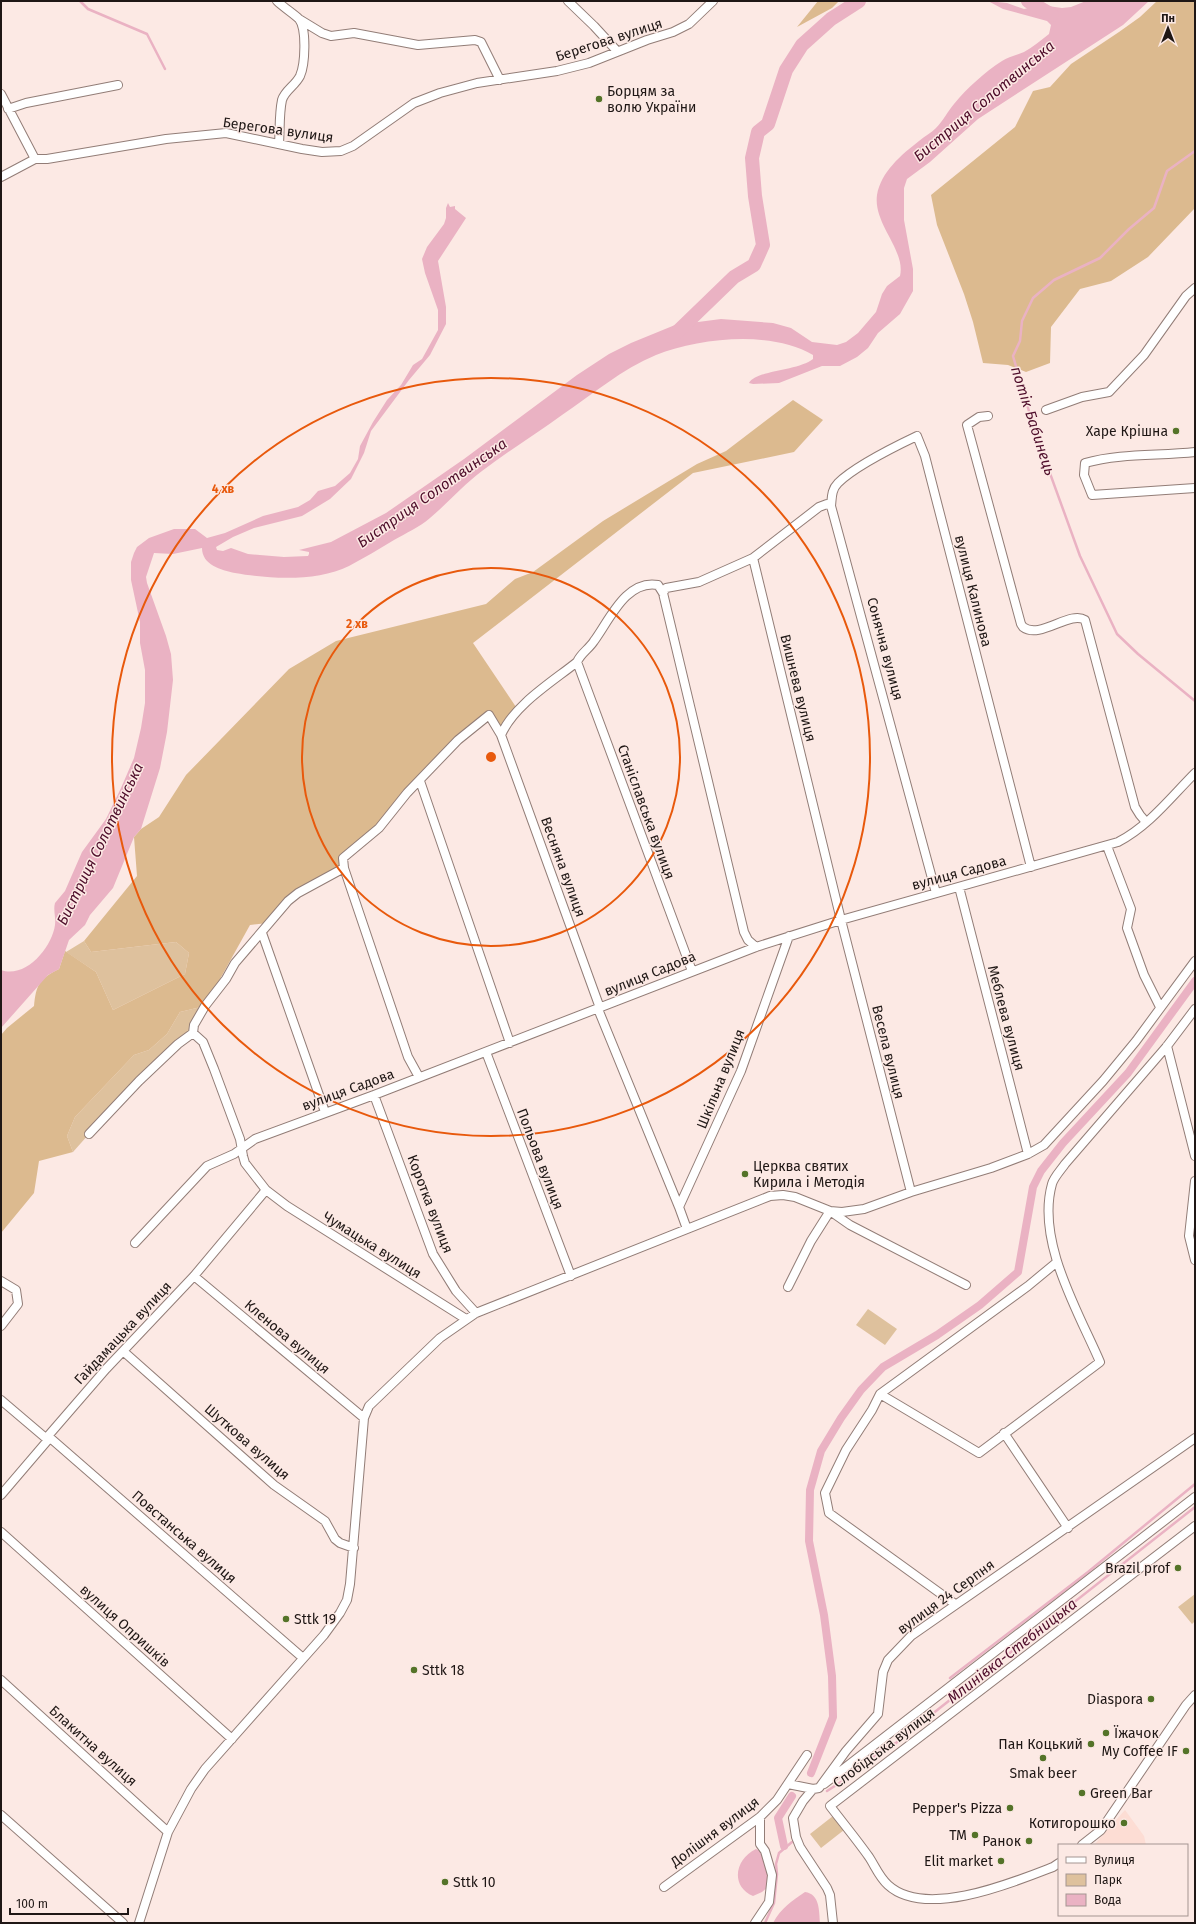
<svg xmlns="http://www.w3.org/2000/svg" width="1196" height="1924" font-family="'Fira Sans',sans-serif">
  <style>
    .built { fill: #fdddd4 }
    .green { fill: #dec19d }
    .forest { fill: #dcba8f }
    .water { fill: #eab2c3 }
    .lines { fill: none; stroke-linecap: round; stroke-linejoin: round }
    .stream { stroke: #eab2c3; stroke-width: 2.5 }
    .canal { stroke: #eab2c3; stroke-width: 8 }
    .river { stroke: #eab2c3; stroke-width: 14 }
    .minor-casing { stroke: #927d77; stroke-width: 10 }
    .minor { stroke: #fff; stroke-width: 8 }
    .ring { fill: none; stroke: #e8590c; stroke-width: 2 }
    .poi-dot { fill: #547328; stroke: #fce9e4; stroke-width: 1.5 }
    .labels { text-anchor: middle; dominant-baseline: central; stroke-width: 3; stroke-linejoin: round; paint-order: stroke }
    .street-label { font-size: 14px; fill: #1f1715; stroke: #fce9e4 }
    .poi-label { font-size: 14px; fill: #1f1715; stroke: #fce9e4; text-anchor: end }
    .water-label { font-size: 15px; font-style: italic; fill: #4e0d2a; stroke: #fce9e4 }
    .centre { fill: #e8590c; stroke: #fce9e4; stroke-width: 2 }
    .ring-label { font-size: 12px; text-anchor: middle; font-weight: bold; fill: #e8590c; stroke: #fce9e4; stroke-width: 3; stroke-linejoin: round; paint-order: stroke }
  </style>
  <rect width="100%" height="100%" fill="#fce9e4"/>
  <!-- built -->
  <path class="built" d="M1125 1810 1144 1836 1146 1845H1094Z"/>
  <!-- green -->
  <path class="green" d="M84 941 91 952 176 942 189 953 185 974 113 1010 96 972 66 952Z
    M205 1006 193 1033 89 1134 73 1152 67 1136 75 1117 134 1055 149 1050 167 1034 180 1012Z
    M868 1309 897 1329 885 1345 856 1325Z
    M1195 1594V1621L1192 1624 1178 1607Z
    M833 1816 844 1830 821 1848 810 1834Z"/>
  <!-- forest -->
  <path class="forest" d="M818 1H839L832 8 797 27Z
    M1157 1H1195V208L1148 257 1111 281 1080 289 1051 327 1050 363 1026 372 1008 365 983 363 973 322 964 294 937 225 931 195 1015 127 1033 91 1050 87 1071 64 1119 32 1140 17Z
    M793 400 823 420 794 452 693 473 473 643 518 710 501 735 489 715 473 726 391 812 343 858 344 868 298 893 268 923 250 925 205 1006 180 1012 167 1034 149 1050 134 1055 75 1117 67 1136 73 1152 39 1161 34 1193 1 1233V1035L7 1028 34 1006C36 985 39 979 59 969L65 951 96 972 113 1010 185 974 189 953 176 942 91 952 84 941 137 876 134 837 141 829 159 817 186 775 289 669 336 641 486 604 515 579 533 572 603 521 697 464 726 451Z"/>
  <!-- water -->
  <path class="water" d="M988 1 1007 3 1024 9 1041 5 1062 8 1071 7 1086 1H1149L1123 25 978 119 930 162 907 179 904 188V220L913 269V291L900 314 878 333 868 348 857 357 840 366H822L779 383 753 384 749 383C756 370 798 371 813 359V355C771 330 700 338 656 355 622 369 593 394 562 415 536 434 508 451 482 471 463 485 448 503 430 518 420 527 406 533 394 540 379 549 364 558 349 566 317 582 269 579 235 573 221 570 202 565 202 548L173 554 154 553 146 577 147 583 166 636 171 654 173 680 167 732 160 768 141 829 134 837 113 888 90 915 85 925 69 940 59 969 48 975 1 1028V970C26 979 52 947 55 925 56 917 53 910 55 903L65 891 82 852 106 819 121 788 134 758 141 728 145 703V670L140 643V622L131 580V562L134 553 137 547 149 538 174 529H195L207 538 225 533 263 516 298 507 310 500 318 491 335 486 350 473 358 459 360 446 373 422 387 400 401 385 413 365 422 359 438 330V310L425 273 422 259 427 247 444 224 446 218V208L448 203 450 207 455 206V209L466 218 438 261 446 307V324L430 355 409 380 371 431 364 453 351 479 330 499 302 516 254 528 233 537 216 547 217 550 223 551 231 548 248 554 284 557 308 556 309 554V552L299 550 331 542 386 513 464 459 577 375 609 354 631 343 675 325 721 319 773 323 791 328 812 342 837 345 846 342 858 333 876 312 882 294 887 286 900 276C906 250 873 224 877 195 881 172 901 155 919 141 925 136 931 133 936 128 943 121 948 111 954 104 967 88 985 72 1002 61 1008 57 1017 55 1024 52 1033 47 1041 40 1049 34L1051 25 1047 21 1003 9Z
    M756 1849 766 1854 769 1886 762 1892 753 1896C730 1886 735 1859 756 1849Z
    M805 1892C820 1894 819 1911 820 1923H773C781 1908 792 1901 805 1892Z"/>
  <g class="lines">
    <!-- stream -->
    <path class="stream" d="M80 1 88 9 147 34 165 69
      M1195 151 1167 171 1154 208 1129 229 1100 258 1054 280 1033 298 1022 321 1020 341 1013 356 1035 432 1080 556 1117 634 1138 654 1195 701
      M950 1678 1088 1572 1195 1484
      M827 1791 855 1773 882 1749 896 1743 903 1737 1195 1507
      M765 1923 774 1903 777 1874 776 1864 779 1853 792 1842"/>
    <!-- canal -->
    <path class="canal" d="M811 1773 833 1717 832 1676 824 1615 809 1541 810 1490 821 1451 841 1418 861 1390 883 1367 937 1335 980 1305 1018 1272 1033 1187 1041 1171 1063 1143 1128 1073 1195 981
      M784 1846 778 1818 792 1796"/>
    <!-- river -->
    <path class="river" d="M1028 1 1052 15
      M672 337 734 277 754 265 763 245 755 196 752 158 758 132 768 124 786 70 802 45 831 19 859 1"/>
    <!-- minor casing -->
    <g class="minor-casing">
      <path id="minor" d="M277 1C283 7 294 14 299 19 307 29 305 65 300 76 295 86 285 90 282 100 279 114 280 130 279 144
        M568 1 594 26 617 51
        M299 19 322 33 331 36 354 33 418 45 475 40 481 42 500 80
        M1 94 35 159
        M8 109 26 103 118 85
        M1 177 35 159H47L166 139 226 133 302 149 322 152 341 151 353 146 414 103 440 93 477 83 557 71 589 63 647 40 673 32 689 24 713 1
        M1046 410 1082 397 1109 392 1144 355 1186 296 1195 288
        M988 416 979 417 967 425 1021 624 1023 627C1040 640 1070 610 1085 620L1135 807 1140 815 1146 822
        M1195 452C1159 456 1120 453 1085 463L1084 475 1092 495 1195 488
        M831 506C832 498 831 490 838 483 854 467 896 446 917 436L925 456 1031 867
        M753 558 819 507 827 504 831 506 936 893
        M663 593 666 588 699 582 753 558 841 920 911 1192
        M577 662 692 971
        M501 735 600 1008
        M420 781 510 1043
        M1107 846 1131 909 1127 928 1144 975 1160 1007
        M344 868 408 1057 419 1077
        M959 887 1028 1154
        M262 933 325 1112
        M598 1009 679 1207
        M1167 1046 1195 1156
        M486 1052 571 1276
        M374 1095 433 1254 456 1291 476 1313
        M89 1134 139 1081 178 1044 193 1033
        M1195 1181 1189 1236 1195 1260
        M687 1229 679 1207 741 1071 789 936
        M135 1243 207 1166 234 1154 255 1139 374 1095 756 947 841 920 1118 842C1149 826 1171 797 1195 773
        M194 1276 364 1418
        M1 1281 16 1290 18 1304 1 1326
        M788 1287 811 1241 830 1211 850 1225 966 1285
        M466 1319 287 1206 266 1190 245 1163 243 1156 240 1139 214 1069 203 1042 193 1033 194 1025 205 1006 226 979 235 963 288 901 298 893 344 868 343 858 379 828 407 793 458 740 489 715 501 735C514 705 552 682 577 662 581 653 589 649 594 641 609 621 626 579 658 585L663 593 744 932 748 940 756 947
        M123 1351 274 1485 325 1521 335 1539 340 1543 354 1548
        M880 1394 979 1453 1100 1362C1078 1311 1036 1241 1052 1184 1054 1177 1061 1170 1065 1164L1167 1046 1195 1009
        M1 1400 48 1440
        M1004 1433 1068 1528
        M48 1436 303 1658
        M1 1495 48 1440V1436L106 1369 194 1276 266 1190
        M1 1532 232 1739
        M955 1604 829 1513 825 1493 846 1450 872 1410 880 1394 1028 1286 1057 1262
        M1 1680 168 1832
        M788 1784 813 1789
        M824 1784 1195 1497
        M1 1815 123 1923
        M1082 1845 1101 1830 1186 1705 1195 1695
        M1059 1863 1053 1867C1012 1883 925 1919 888 1885 879 1877 875 1866 869 1857 857 1840 843 1823 830 1806L1195 1526
        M664 1887 760 1817 777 1800 807 1755
        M139 1923 168 1832 191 1789 205 1769 324 1635 340 1613 347 1600 350 1584 364 1418 369 1406 440 1338 476 1313 770 1196 783 1195 795 1197 830 1211 842 1212 864 1209 911 1192 991 1168 1028 1154 1044 1145 1103 1081 1136 1041 1195 961
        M755 1923 769 1902 772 1875 765 1851 760 1844V1817
        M833 1923 830 1895 827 1888 800 1847 796 1837 793 1818 803 1801 813 1789 819 1788 846 1751 878 1714 883 1672 888 1660 911 1636 1195 1438"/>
    </g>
    <!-- minor -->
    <use href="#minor" class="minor"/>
  </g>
  <!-- distance rings -->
  <g class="ring">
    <circle cx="491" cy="757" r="189"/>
    <circle cx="491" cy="757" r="379"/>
  </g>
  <!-- markers -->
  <g class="poi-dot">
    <circle cx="599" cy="99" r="4"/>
    <circle cx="1176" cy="431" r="4"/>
    <circle cx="745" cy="1174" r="4"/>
    <circle cx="1178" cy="1568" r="4"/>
    <circle cx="286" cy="1619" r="4"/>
    <circle cx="414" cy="1670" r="4"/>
    <circle cx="1151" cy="1699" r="4"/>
    <circle cx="1106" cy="1733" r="4"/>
    <circle cx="1091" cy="1744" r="4"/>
    <circle cx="1186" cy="1751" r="4"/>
    <circle cx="1043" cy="1758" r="4"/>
    <circle cx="1082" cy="1793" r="4"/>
    <circle cx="1010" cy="1808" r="4"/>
    <circle cx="1124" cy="1823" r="4"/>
    <circle cx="975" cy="1835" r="4"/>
    <circle cx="1029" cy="1841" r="4"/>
    <circle cx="1001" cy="1861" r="4"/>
    <circle cx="445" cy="1882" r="4"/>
  </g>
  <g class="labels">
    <!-- street labels -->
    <g class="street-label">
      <text transform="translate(609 40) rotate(-18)">Берегова вулиця</text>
      <text transform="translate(278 130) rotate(8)">Берегова вулиця</text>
      <text transform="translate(973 591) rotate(76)">вулиця Калинова</text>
      <text transform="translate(885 649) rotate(75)">Сонячна вулиця</text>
      <text transform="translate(798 688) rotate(76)">Вишнева вулиця</text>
      <text transform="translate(646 812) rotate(70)">Станіславська вулиця</text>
      <text transform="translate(563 867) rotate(70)">Весняна вулиця</text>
      <text transform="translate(959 873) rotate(-15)">вулиця Садова</text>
      <text transform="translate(650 974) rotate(-22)">вулиця Садова</text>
      <text transform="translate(1006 1018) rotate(75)">Меблева вулиця</text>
      <text transform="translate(888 1052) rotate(76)">Весела вулиця</text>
      <text transform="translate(721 1079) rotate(-68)">Шкільна вулиця</text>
      <text transform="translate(348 1090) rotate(-20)">вулиця Садова</text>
      <text transform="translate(540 1159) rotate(69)">Польова вулиця</text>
      <text transform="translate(430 1204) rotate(69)">Коротка вулиця</text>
      <text transform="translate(372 1245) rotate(32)">Чумацька вулиця</text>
      <text transform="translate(123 1333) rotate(-47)">Гайдамацька вулиця</text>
      <text transform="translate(287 1337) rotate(40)">Кленова вулиця</text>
      <text transform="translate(247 1442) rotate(41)">Шуткова вулиця</text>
      <text transform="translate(184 1537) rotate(41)">Повстанська вулиця</text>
      <text transform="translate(946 1597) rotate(-36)">вулиця 24 Серпня</text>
      <text transform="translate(125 1626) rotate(42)">вулиця Опришків</text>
      <text transform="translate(93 1746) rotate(42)">Блакитна вулиця</text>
      <text transform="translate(884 1748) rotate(-37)">Слобідська вулиця</text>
      <text transform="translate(715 1832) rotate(-37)">Долішня вулиця</text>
    </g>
    <!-- poi labels -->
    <g class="poi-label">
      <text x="607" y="91" text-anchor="start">Борцям за<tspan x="607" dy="16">волю України</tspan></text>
      <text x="1168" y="431">Харе Крішна</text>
      <text x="753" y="1166" text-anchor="start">Церква святих<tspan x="753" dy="16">Кирила і Методія</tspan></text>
      <text x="1170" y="1568">Brazil prof</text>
      <text x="294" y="1619" text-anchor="start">Sttk 19</text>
      <text x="422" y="1670" text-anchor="start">Sttk 18</text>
      <text x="1143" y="1699">Diaspora</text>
      <text x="1114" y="1733" text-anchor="start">Їжачок</text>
      <text x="1083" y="1744">Пан Коцький</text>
      <text x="1178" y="1751">My Coffee IF</text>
      <text x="1043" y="1773" text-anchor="middle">Smak beer</text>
      <text x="1090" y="1793" text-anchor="start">Green Bar</text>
      <text x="1002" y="1808">Pepper's Pizza</text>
      <text x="1116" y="1823">Котигорошко</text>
      <text x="967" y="1835">TM</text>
      <text x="1021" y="1841">Ранок</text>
      <text x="993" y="1861">Elit market</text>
      <text x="453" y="1882" text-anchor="start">Sttk 10</text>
    </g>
    <!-- water labels -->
    <g class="water-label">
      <text transform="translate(984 101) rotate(-40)">Бистриця Солотвинська</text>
      <text transform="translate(1033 421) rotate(72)">потік Бабинець</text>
      <text transform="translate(432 493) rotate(-35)">Бистриця Солотвинська</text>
      <text transform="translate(100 844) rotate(-64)">Бистриця Солотвинська</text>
      <text transform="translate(1012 1651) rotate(-38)">Млинівка-Стебницька</text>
    </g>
  </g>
  <circle cx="491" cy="757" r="6" class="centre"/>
  <g class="ring-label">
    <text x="223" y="493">4 хв</text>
    <text x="357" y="628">2 хв</text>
  </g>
  <!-- border -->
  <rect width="1196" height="1924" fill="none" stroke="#1f1715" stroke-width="4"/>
  <!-- legend -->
  <rect x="1058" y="1844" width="130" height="72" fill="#fce9e4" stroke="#a49591"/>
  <rect x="1066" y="1857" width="20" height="6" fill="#ffffff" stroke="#a49591"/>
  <text x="1094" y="1864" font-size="12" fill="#1f1715">Вулиця</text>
  <rect x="1066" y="1874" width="20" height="12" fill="#dec19d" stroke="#a49591"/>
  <text x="1094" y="1884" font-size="12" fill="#1f1715">Парк</text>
  <rect x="1066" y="1894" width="20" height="12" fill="#eab2c3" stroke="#a49591"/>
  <text x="1094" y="1904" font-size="12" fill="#1f1715">Вода</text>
  <!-- north arrow -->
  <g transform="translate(1168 28)" stroke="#fce9e4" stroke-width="3" paint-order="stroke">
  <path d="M0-3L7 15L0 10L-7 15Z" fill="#1f1715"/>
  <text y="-6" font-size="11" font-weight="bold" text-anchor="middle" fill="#1f1715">Пн</text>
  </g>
  <!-- scale -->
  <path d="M10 1908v6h118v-6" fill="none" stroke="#1f1715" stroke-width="2"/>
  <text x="16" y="1908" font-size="12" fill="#1f1715" stroke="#fce9e4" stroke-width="3" paint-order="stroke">100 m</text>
</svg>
